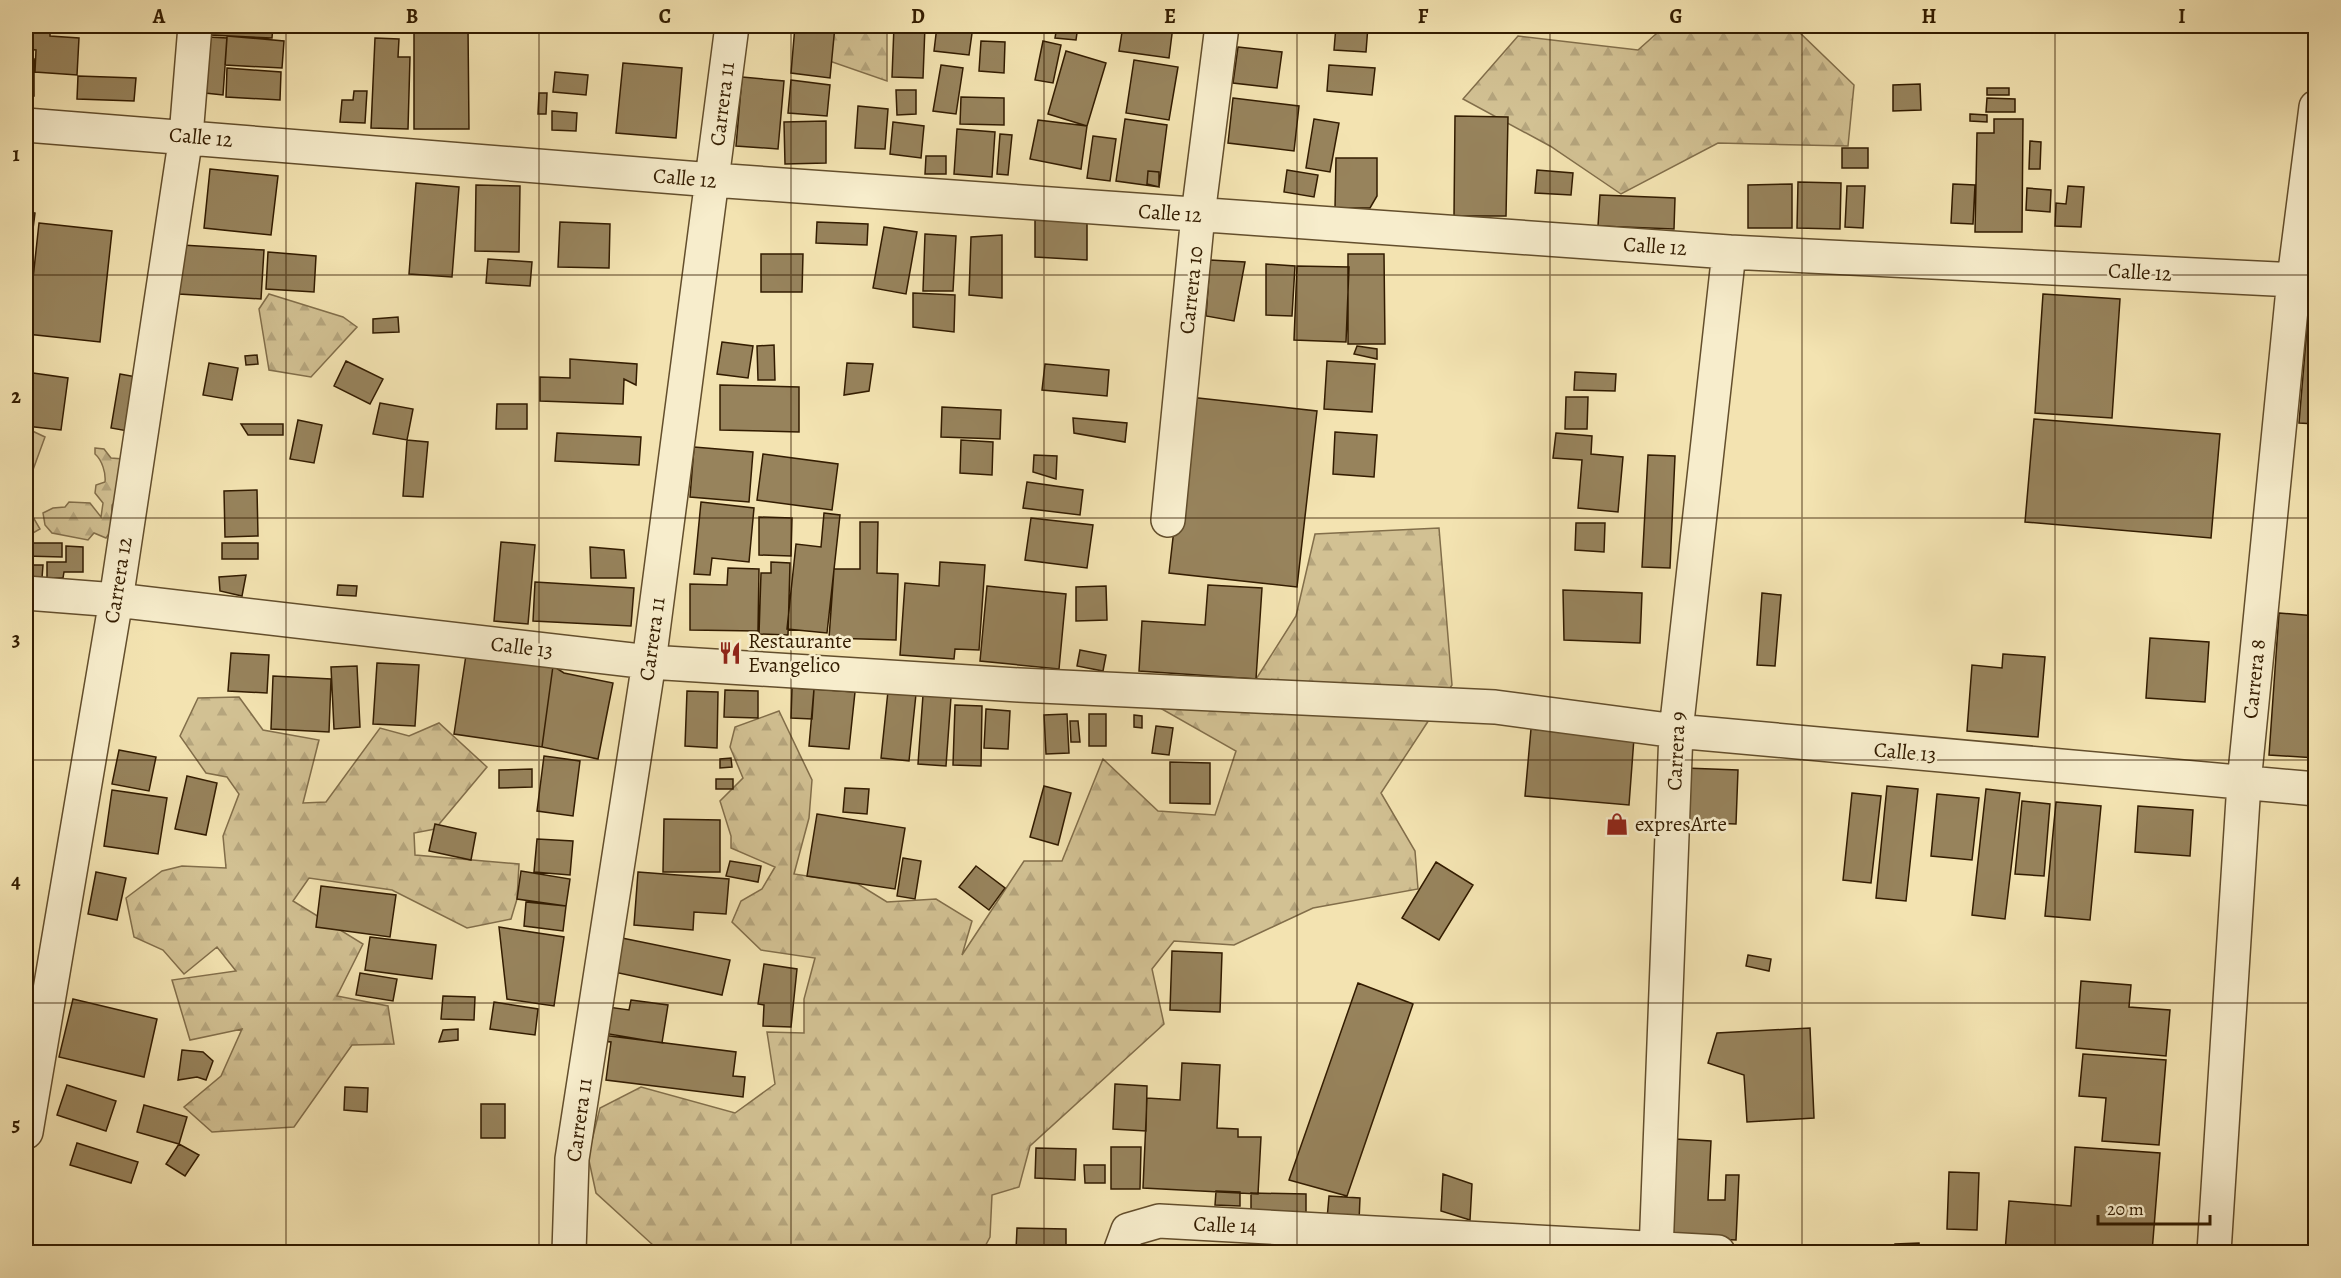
<svg xmlns="http://www.w3.org/2000/svg" width="2341" height="1278" font-family="Alegreya,serif">
  <style>
    .forest { fill: url(#forest-firs); stroke: #826e4a; stroke-width: 1.5 }
    .building { fill: #97835c; stroke: #331c00; stroke-width: 1.5 }
    .lines { fill: none; stroke-linecap: round; stroke-linejoin: round }
    .minor-casing { stroke: #634e2c; stroke-width: 36 }
    .minor { stroke: #f7edcc; stroke-width: 33 }
    .grid { fill: none; stroke: #331c00; stroke-width: 1.5; stroke-opacity: 0.55 }
    .labels { text-anchor: middle; dominant-baseline: central; stroke-width: 5; stroke-linejoin: round; paint-order: stroke }
    .street-label { font-size: 21px; fill: #331c00; stroke: #f7edcc }
    .poi-label { font-size: 21px; fill: #331c00; stroke: #f7edcc; text-anchor: start }
    .neatline { fill: none; stroke: #331c00; stroke-width: 2 }
    .grid-label { font-size: 20px; text-anchor: middle; font-weight: bold; fill: #331c00 }
  </style>
  <defs>
    <pattern id="forest-firs" width="22" height="20" patternUnits="userSpaceOnUse" patternTransform="scale(1.5)"><rect width="22" height="20" fill="#d2c193"/><path d="M5 1l3.5 6h-7zM16 11l3.5 6h-7z" fill="#b5a57d"/></pattern>
  </defs>
  <rect width="100%" height="100%" fill="#f3e3b1"/>
  <filter id="stains"><feTurbulence type="fractalNoise" baseFrequency=".00333" numOctaves="4"/><feColorMatrix values="0 0 0 0 .2 0 0 0 0 .09 0 0 0 0 .02 0 0 0 .5 -.17"/></filter>
  <radialGradient id="worn" r=".72"><stop offset=".6" stop-color="#630" stop-opacity="0"/><stop offset="1" stop-color="#630" stop-opacity=".3"/></radialGradient>
  <!-- forest -->
  <path class="forest" d="M819 26H887V81L815 56Z
    M1665 26H1778L1799 32 1854 85 1848 146 1718 143 1621 194 1550 146 1463 99 1518 36 1638 50Z
    M269 294 343 317 357 327 311 377 269 370 259 309Z
    M26 428 45 437 26 489Z
    M95 448 104 449 111 458 123 459 116 501 112 505 111 531 106 538 94 533 88 540 52 533 45 525 43 513 53 508 65 507 69 502 90 503 101 517 103 503 95 493 96 485 105 482C106 473 102 460 95 454Z
    M26 505 40 529 26 537Z
    M1439 528 1452 685 1381 793 1415 851 1418 889 1313 908 1234 945 1174 941 1152 969 1164 1024 1030 1146 1019 1187 992 1195 990 1237 982 1252H665L654 1246 596 1193 588 1156 600 1108 641 1087 735 1113 775 1084 767 1032 804 1033V999L815 958 761 950 732 922 741 901 762 889 775 867 731 848V836L720 801 743 778 730 747 735 727 779 711 812 780 809 818 794 874 858 884 887 902 936 899 972 921 962 955 1024 861H1062L1103 759 1158 811 1215 815 1236 751 1153 704 1246 695 1296 616 1315 534Z
    M239 697 263 730 319 740 303 803 326 802 380 728 409 736 439 723 487 767 435 829 414 833 415 855 519 864 517 899 511 919 467 928 392 890 309 878 293 901 363 944 337 996 388 1006 394 1044 352 1045 294 1127 212 1132 184 1107 221 1076 242 1029 190 1040 172 980 236 971 217 947 184 974 163 950 134 937 126 898 162 871 182 866 226 868 223 836 239 794 227 777 206 773 180 736 198 698Z"/>
  <!-- building -->
  <path class="building" d="M26 26H50V36L79 38 77 75 35 72 36 50 26 49V30L35 31V27Z
    M211 26H273L272 38 210 35Z
    M795 26H835L830 78 791 73Z
    M894 26H925L923 78 892 77Z
    M937 26H973L969 55 934 51Z
    M1057 26H1078L1076 40 1055 38Z
    M1123 26H1173L1169 58 1119 51Z
    M1336 26H1368L1366 52 1334 50Z
    M414 28H468L469 129H414Z
    M227 36 284 41 282 68 225 65Z
    M208 37 227 38 223 95 205 93Z
    M375 38 399 39 398 57H410L408 129 371 128Z
    M981 41 1005 42 1004 73 979 71Z
    M1043 41 1061 45 1053 83 1035 80Z
    M1238 47 1282 52 1277 88 1233 83Z
    M1066 51 1106 63 1087 126 1048 114Z
    M26 59H34V96H26Z
    M1134 60 1178 67 1169 120 1126 113Z
    M623 63 682 68 676 138 616 133Z
    M941 65 963 68 956 114 933 111Z
    M1329 65 1375 68 1372 95 1327 91Z
    M227 68 281 72 280 100 226 97Z
    M555 72 588 75 586 95 553 92Z
    M78 76 136 78 134 101 77 99Z
    M742 77 784 81 778 149 736 146Z
    M791 80 830 85 827 116 788 113Z
    M1920 84 1921 110 1893 111V85Z
    M1987 88H2009V95H1987Z
    M896 90H916V114L897 115Z
    M354 91H367L365 123 340 122 342 100H353Z
    M539 93H547L546 114H538Z
    M961 97 1004 98V125L960 124Z
    M1233 98 1299 106 1294 151 1228 143Z
    M1987 98 2015 99V112H1986Z
    M858 106 888 109 885 149 855 148Z
    M552 111 577 113 576 131 552 130Z
    M1970 114 1987 115V122L1970 121Z
    M1455 116 1508 117 1506 216H1454Z
    M1125 119 1167 125 1159 187 1116 181Z
    M1314 119 1339 123 1330 172 1306 168Z
    M1994 119H2023L2022 232H1975L1977 133H1994Z
    M1038 120 1087 126 1081 169 1030 159Z
    M826 121V163L785 164 784 122Z
    M893 122 924 126 921 158 890 154Z
    M957 129 995 132 992 177 954 174Z
    M1000 134 1012 135 1008 175 997 174Z
    M1093 136 1116 139 1110 181 1087 178Z
    M2030 141 2041 142 2040 169H2029Z
    M1842 148H1868V168H1842Z
    M926 156H946V174H925Z
    M1336 158H1377V196L1370 208H1335Z
    M210 169 278 176 271 235 204 228Z
    M1287 170 1318 175 1314 197 1284 192Z
    M1537 170 1573 173 1571 195 1535 193Z
    M1148 171 1159 172V187L1147 184Z
    M1798 182 1841 183 1840 229 1797 228Z
    M416 183 459 187 452 277 409 274Z
    M1792 184V228H1748V185Z
    M1953 184 1975 185 1973 224 1951 223Z
    M476 185 520 186 519 252 475 251Z
    M1847 186H1865L1863 228 1845 227Z
    M2068 186 2084 187 2081 227 2055 226 2056 203 2066 204Z
    M2027 188 2051 190 2050 212 2026 210Z
    M1600 195 1675 198 1674 229 1598 226Z
    M26 211 35 213 33 229 26 228Z
    M1035 220 1087 221V260L1035 257Z
    M560 222 610 224 609 268 558 267Z
    M817 222 868 224 867 245 816 243Z
    M39 223 112 231 100 342 27 334Z
    M884 227 917 232 906 294 873 288Z
    M925 234 956 236 953 291H923Z
    M1002 235V298L969 295 971 237Z
    M182 245 264 250 261 299 179 294Z
    M268 252 316 256 314 292 266 289Z
    M761 254H803L802 292H761Z
    M1348 254H1384L1385 344H1348Z
    M488 259 532 262 530 286 486 283Z
    M1210 260 1245 262 1234 321 1206 316Z
    M1266 264 1295 266 1292 316 1266 315Z
    M1297 266 1349 267 1346 342 1294 340Z
    M913 293 955 295 954 332 913 327Z
    M2043 294 2120 299 2112 418 2035 413Z
    M2309 304 2316 305V424L2299 423Z
    M398 317 399 332 373 333V319Z
    M722 342 753 346 748 378 717 374Z
    M774 345 775 380H758L757 346Z
    M1357 346 1377 349V359L1354 354Z
    M257 355 258 364 246 365 245 356Z
    M570 359 637 364 636 385 624 379 623 404 540 401V377L570 378Z
    M346 361 383 379 370 404 334 386Z
    M1327 361 1375 364 1372 412 1324 409Z
    M209 363 238 368 232 400 203 395Z
    M847 363 873 364 869 391 844 395Z
    M1045 364 1109 370 1107 396 1042 390Z
    M26 372 68 378 61 430 26 426Z
    M1575 372 1616 374 1615 391 1574 390Z
    M120 374 142 378 133 432 111 428Z
    M720 385 799 387V432L720 430Z
    M1189 397 1317 411 1297 587 1169 573Z
    M1566 397H1588L1587 429H1565Z
    M380 403 413 409 407 440 373 434Z
    M497 404H527V429H496Z
    M942 407 1001 410 1000 439 941 437Z
    M1073 418 1127 423 1125 442 1074 433Z
    M2034 419 2220 434 2211 538 2025 522Z
    M298 420 322 425 314 463 290 459Z
    M241 424H283V435H248Z
    M1335 432 1377 435 1374 477 1333 474Z
    M557 433 641 437 639 465 555 461Z
    M1556 433 1592 436 1591 454 1623 457 1618 512 1578 508 1582 460 1553 458Z
    M407 440 428 442 423 497 403 496Z
    M961 440 993 442 992 475 960 473Z
    M694 447 753 452 749 502 690 497Z
    M763 454 838 464 832 510 757 500Z
    M1034 455 1057 456 1056 479 1033 472Z
    M1648 455 1675 456 1670 568 1642 567Z
    M1027 482 1083 490 1080 515 1023 508Z
    M257 490 258 536 225 537 224 491Z
    M701 502 754 508 749 562 712 558 710 575 694 574Z
    M824 513 840 515 827 633 787 629 796 544 821 547Z
    M759 517 792 518 791 556 759 555Z
    M1031 518 1093 525 1087 568 1025 560Z
    M860 522H878L877 573 898 574 896 640 829 638 834 569H860Z
    M1576 523H1605L1604 552 1575 550Z
    M501 542 535 545 528 624 494 621Z
    M26 543H62V557L26 556Z
    M222 543H258V559H222Z
    M66 546 83 547V572H64L63 578H47V562H66Z
    M590 547 624 550 626 578H591Z
    M771 562 790 563 788 635 759 634 761 573H771Z
    M940 562 985 565 979 650 955 649 954 659 900 655 905 583 939 586Z
    M26 565H43L42 578 26 577Z
    M728 568 759 569 758 631 690 630V584L727 585Z
    M246 575 242 596 220 591 219 577Z
    M535 582 634 588 631 626 533 621Z
    M338 585 357 586 356 596 337 595Z
    M1208 585 1262 588 1256 679 1139 671 1142 621 1205 625Z
    M987 586 1066 594 1059 669 980 661Z
    M1106 586 1107 620 1076 621V587Z
    M1563 590 1642 593 1640 643 1564 640Z
    M1762 593 1781 595 1775 666 1757 665Z
    M2279 613 2316 616V758L2269 755Z
    M26 636H28L26 681Z
    M2150 638 2209 642 2205 702 2146 698Z
    M1080 650 1106 655 1103 671 1077 666Z
    M231 653 269 655 267 693 228 691Z
    M2003 654 2045 657 2038 737 1967 731 1972 665 2002 668Z
    M466 655 553 666 542 747 454 734Z
    M377 663 419 665 415 726 373 724Z
    M357 666 360 727 334 729 331 667Z
    M553 666 564 673 613 683 598 759 542 747Z
    M273 676 331 679 329 732 271 729Z
    M792 688 814 689 812 719 791 718Z
    M814 689 855 692 849 749 809 746Z
    M725 690 758 691V718L724 717Z
    M687 691 718 692 717 748 685 746Z
    M888 691 916 694 909 761 881 758Z
    M923 695 951 697 946 766 918 764Z
    M955 705 982 706 981 766 953 765Z
    M986 709 1010 711 1008 749 984 748Z
    M1067 714 1069 753 1046 754 1044 715Z
    M1089 714H1106V746H1089Z
    M1134 715 1142 716V728L1134 727Z
    M1070 721H1078L1080 742H1071Z
    M1156 726 1173 728 1169 755 1152 753Z
    M1531 729 1634 738 1629 805 1525 796Z
    M119 750 156 757 149 791 112 784Z
    M544 756 580 761 573 816 537 811Z
    M731 758 732 767 720 768V759Z
    M1170 762 1210 763V804L1170 803Z
    M1685 768 1738 770 1736 824 1683 822Z
    M532 769V787L499 788V770Z
    M187 776 217 783 206 835 175 829Z
    M716 779H733V789H716Z
    M1044 786 1071 793 1058 845 1030 837Z
    M1887 786 1918 789 1906 901 1876 898Z
    M845 788 869 789 867 814 843 812Z
    M1986 789 2020 793 2005 919 1972 915Z
    M112 790 167 798 158 854 104 846Z
    M1852 793 1881 796 1871 883 1843 880Z
    M1937 794 1979 798 1972 860 1931 856Z
    M2022 801 2050 804 2044 876 2015 874Z
    M2056 802 2101 806 2090 920 2045 916Z
    M2138 806 2193 810 2190 856 2135 852Z
    M817 814 905 828 895 889 807 876Z
    M664 819 720 820V872H663Z
    M435 824 476 833 471 860 429 851Z
    M537 839 573 841 570 875 534 872Z
    M903 858 921 861 915 899 897 896Z
    M730 861 761 866 758 882 726 876Z
    M1436 862 1473 885 1439 940 1402 918Z
    M976 866 1005 888 989 910 959 887Z
    M521 871 570 879 566 906 517 899Z
    M96 872 126 878 117 920 88 914Z
    M638 872 729 879 726 914 694 912 693 930 634 925Z
    M321 886 396 895 390 937 316 927Z
    M526 902 566 906 563 931 524 926Z
    M499 927 564 937 554 1006 507 999Z
    M370 937 436 945 432 979 365 970Z
    M622 938 730 960 722 995 614 972Z
    M1172 951 1222 953 1220 1012 1170 1010Z
    M1748 955 1771 959 1769 971 1746 966Z
    M764 964 797 969 791 1027 763 1026 764 1005 758 1004Z
    M360 973 397 979 393 1001 356 995Z
    M2081 981 2131 985 2129 1007 2170 1010 2166 1056 2076 1048Z
    M1358 983 1413 1004 1347 1196 1289 1180Z
    M443 996 475 997 474 1020 441 1019Z
    M73 999 157 1019 144 1077 59 1057Z
    M631 1000 668 1005 662 1043 597 1032 601 1006 629 1010Z
    M494 1002 538 1009 535 1035 490 1029Z
    M1810 1028 1814 1118 1747 1122 1744 1075 1708 1063 1717 1033Z
    M458 1029V1040L439 1042 443 1030Z
    M602 1035 736 1052 733 1076 745 1077 743 1097 606 1080 611 1042 601 1041Z
    M182 1050 203 1052 213 1061 206 1080 197 1077 178 1080Z
    M2083 1054 2166 1060 2159 1145 2102 1141 2106 1098 2079 1096Z
    M1182 1063 1220 1065 1217 1128 1238 1129V1137H1261L1258 1194 1143 1188 1147 1098 1180 1100Z
    M1115 1084 1147 1086 1146 1131 1113 1129Z
    M67 1085 116 1101 106 1131 57 1115Z
    M345 1087 368 1088 367 1112 344 1110Z
    M481 1104H505V1138H481Z
    M144 1105 187 1117 179 1144 137 1132Z
    M1675 1139 1711 1141 1708 1200H1725L1726 1175H1739L1736 1240 1670 1237Z
    M77 1143 138 1162 131 1183 70 1165Z
    M179 1144 199 1155 185 1176 166 1164Z
    M1111 1147H1141L1140 1189H1111Z
    M2075 1147 2160 1153 2152 1252H2005L2009 1201 2071 1206Z
    M1036 1148 1076 1149 1075 1180 1035 1178Z
    M1084 1165H1105V1183H1085Z
    M1949 1172 1979 1173 1977 1230 1947 1229Z
    M1443 1174 1472 1184 1470 1220 1441 1211Z
    M1216 1191 1240 1192V1206L1215 1205Z
    M1251 1193 1306 1194V1218L1251 1217Z
    M1329 1196 1360 1198 1359 1221 1327 1219Z
    M1017 1228 1066 1229V1252L1016 1250Z
    M1919 1243 1920 1252H1895V1244Z
    M26 1246 39 1252H26Z"/>
  <g class="lines">
    <!-- minor casing -->
    <g class="minor-casing">
      <path id="minor" d="M26 125 713 180 1729 252 2316 281
        M1168 520 1198 215 1222 26
        M26 593 116 600 649 662 1019 685 1495 707 1676 731 2316 789
        M26 1132 116 600 186 136 195 26
        M569 1252 572 1159 649 662 732 26
        M1120 1252 1128 1230 1159 1221 1718 1252
        M1656 1252 1676 731 1729 252
        M2214 1252 2244 783 2294 279 2316 107"/>
    </g>
    <!-- minor -->
    <use href="#minor" class="minor"/>
  </g>
  <!-- grid -->
  <path class="grid" d="M286 26V1252M539 26V1252M791 26V1252M1044 26V1252M1297 26V1252M1550 26V1252M1802 26V1252M2055 26V1252M26 275H2316M26 518H2316M26 760H2316M26 1003H2316"/>
  <!-- icons -->
  <defs>
    <g id="restaurant-bare" transform="scale(1.8)"><path d="M-5-6h1v4h1v-4h1v4h1v-4h1v5L-1.5 .5V6h-2V.5L-5-1ZM5-6V6H3V1.5H1.5Q1.5-4 5-6Z" fill="#8f2418" stroke="#f7edcc" stroke-width="2.5" paint-order="stroke"/></g>
    <g id="shop-bare" transform="scale(1.8)"><path d="M-5-2.5h2.3a2.7 3.5 0 0 1 5.4 0H5L5.5 6h-11ZM-1.5-2.5h3a1.5 2.3 0 0 0-3 0Z" fill="#8f2418" stroke="#f7edcc" stroke-width="2.5" paint-order="stroke"/></g>
  </defs>
  <g fill-rule="evenodd">
    <use href="#restaurant-bare" x="730" y="653"/>
    <use href="#shop-bare" x="1617" y="824"/>
  </g>
  <g class="labels">
    <!-- street labels -->
    <g class="street-label">
      <text transform="translate(722 104) rotate(-83)">Carrera 11</text>
      <text transform="translate(201 137) rotate(5)">Calle 12</text>
      <text transform="translate(685 178) rotate(5)">Calle 12</text>
      <text transform="translate(1170 213) rotate(4)">Calle 12</text>
      <text transform="translate(1655 246) rotate(4)">Calle 12</text>
      <text transform="translate(2140 272) rotate(3)">Calle 12</text>
      <text transform="translate(1191 290) rotate(-84)">Carrera 10</text>
      <text transform="translate(118 580) rotate(-81)">Carrera 12</text>
      <text transform="translate(652 639) rotate(-82)">Carrera 11</text>
      <text transform="translate(522 647) rotate(7)">Calle 13</text>
      <text transform="translate(2254 679) rotate(-84)">Carrera 8</text>
      <text transform="translate(1676 751) rotate(-87)">Carrera 9</text>
      <text transform="translate(1905 752) rotate(5)">Calle 13</text>
      <text transform="translate(579 1120) rotate(-82)">Carrera 11</text>
      <text transform="translate(1225 1225) rotate(3)">Calle 14</text>
    </g>
    <!-- poi labels -->
    <g class="poi-label">
      <text x="748" y="641">Restaurante<tspan x="748" dy="24">Evangelico</tspan></text>
      <text x="1635" y="824">expresArte</text>
    </g>
  </g>
  <!-- margin -->
  <rect width="2341" height="1278" fill="none" stroke="#f3e3b1" stroke-width="66"/>
  <!-- scale -->
  <path d="M2098 1215v9h112v-9" fill="none" stroke="#331c00" stroke-width="3"/>
  <text x="2107" y="1215" font-size="18" fill="#331c00" stroke="#f7edcc" stroke-width="4.5" paint-order="stroke">20 m</text>
  <rect x="33" y="33" width="2275" height="1212" class="neatline"/>
  <g class="grid-label">
    <text x="159" y="23">A</text>
    <text x="412" y="23">B</text>
    <text x="665" y="23">C</text>
    <text x="918" y="23">D</text>
    <text x="1170" y="23">E</text>
    <text x="1423" y="23">F</text>
    <text x="1676" y="23">G</text>
    <text x="1929" y="23">H</text>
    <text x="2182" y="23">I</text>
    <text x="16" y="161">1</text>
    <text x="16" y="403">2</text>
    <text x="16" y="646">3</text>
    <text x="16" y="888">4</text>
    <text x="16" y="1131">5</text>
  </g>
  <rect width="100%" height="100%" filter="url(#stains)"/>
  <rect width="100%" height="100%" fill="url(#worn)"/>
</svg>
